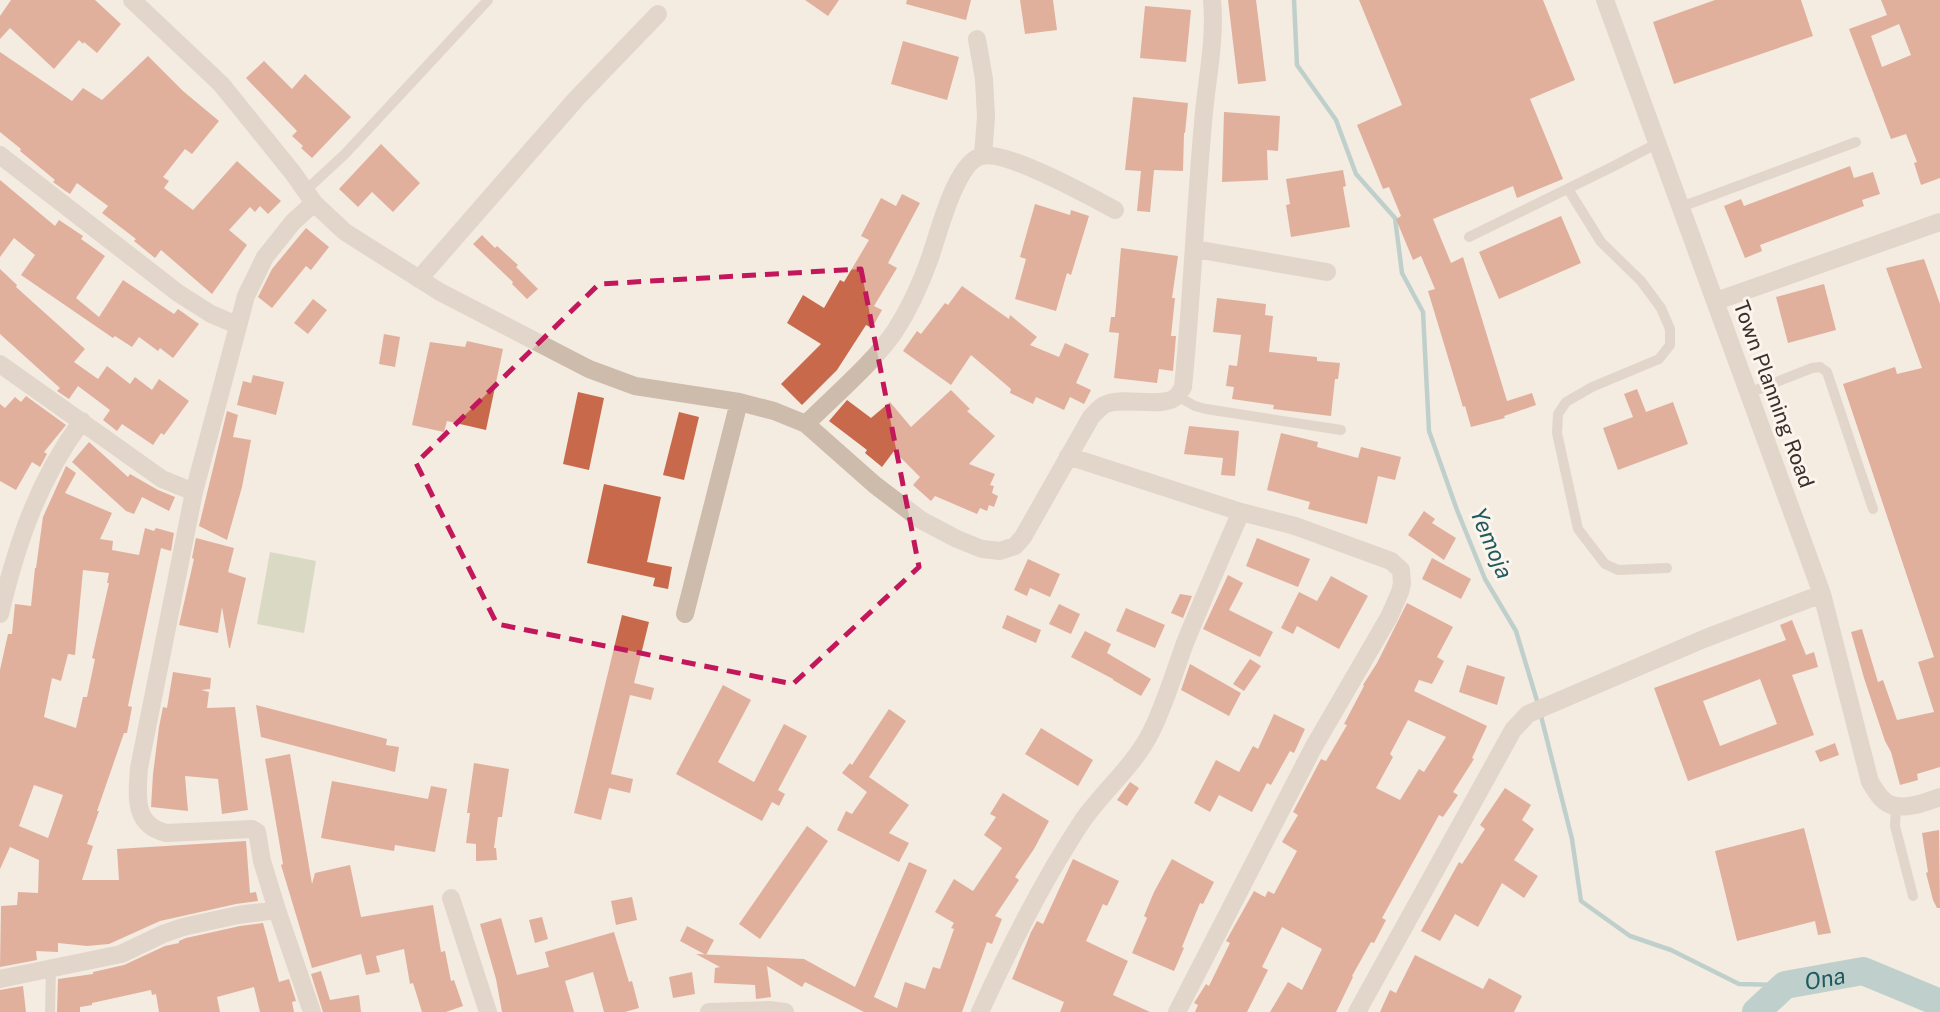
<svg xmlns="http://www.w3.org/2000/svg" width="1940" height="1012" font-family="'Public Sans',sans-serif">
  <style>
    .green { fill: #b8c4a0 }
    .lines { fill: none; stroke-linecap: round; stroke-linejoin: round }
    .stream { stroke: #7fb0b2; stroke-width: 4.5 }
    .river { stroke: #7fb0b2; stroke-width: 28 }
    .building { fill: #c8694b; fill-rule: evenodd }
    .service { stroke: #cdbbac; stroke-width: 10 }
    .minor { stroke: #cdbbac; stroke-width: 18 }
    .marked { fill: none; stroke: #c2185b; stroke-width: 5; stroke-dasharray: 14 9; stroke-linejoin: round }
    .labels { text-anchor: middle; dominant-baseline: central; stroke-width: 6; stroke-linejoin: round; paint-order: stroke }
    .street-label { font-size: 21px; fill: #3b302b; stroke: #fbf5ee }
    .water-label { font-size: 23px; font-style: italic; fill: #1f5a5e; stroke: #fbf5ee }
  </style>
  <rect width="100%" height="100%" fill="#f4ebe1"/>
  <!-- green -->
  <path class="green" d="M270 552 316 561 304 633 257 624Z"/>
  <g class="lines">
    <!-- stream -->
    <path class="stream" d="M1294 0 1297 65 1336 120 1356 174 1395 218 1402 273 1423 312 1429 431 1457 510 1485 579 1516 631 1538 704
      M1540 712 1572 839 1581 901 1630 936 1671 950 1739 984 1785 985"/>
    <!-- river -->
    <path class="river" id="s1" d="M1756 1012 1785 985 1863 971 1940 1003"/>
  </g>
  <!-- building -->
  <path class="building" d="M11 0H95L121 24 97 53 84 42 83 44 79 40 54 69 10 28 0 39V16Z
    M805 0H839L828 16Z
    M907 0H971L966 20 906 4Z
    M1020 0H1053L1057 30 1025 34Z
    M1228 0H1256L1266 81 1238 84Z
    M1359 0H1543L1575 80 1530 99 1563 179 1517 198 1513 186 1433 219 1451 263 1463 257 1507 401 1532 393 1536 405 1504 416 1505 418 1471 427 1465 406 1463 407 1428 291 1435 289 1421 256 1413 260 1396 219 1401 216 1389 187 1383 189 1357 125 1402 105Z
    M1715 0H1801L1813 36 1674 84 1653 22Z
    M1881 0H1940V178L1921 185 1914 163 1917 162 1906 134 1891 139 1849 29 1887 15ZM1899 24 1911 55 1882 67 1871 36Z
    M1145 6 1191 10 1186 62 1140 58Z
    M903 41 959 57 947 100 891 84Z
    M0 52 72 101 83 88 102 100 148 56 183 91 219 121 192 154 185 149 163 177 169 181 164 188 193 210 237 161 281 201 268 214 260 206 255 212 250 207 229 230 247 245 212 294 161 250 155 258 134 241 136 239 102 213 108 206 77 183 70 194 64 190 53 182 55 180 20 151 21 149 0 132Z
    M264 61 292 89 305 74 351 117 312 158 301 148 303 146 292 136 297 131 246 78Z
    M1133 97 1188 103 1185 133H1184L1183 171 1154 170 1150 212 1137 211 1141 171 1125 170Z
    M1224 112 1280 116 1278 151 1267 150 1268 180 1222 182Z
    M381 144 420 183 393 212 372 192 358 207 339 189Z
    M1850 166 1854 178 1873 172 1880 194 1862 200 1864 206 1760 245 1762 251 1745 258 1724 206 1741 199 1744 206Z
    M1343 170 1346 186 1343 187 1350 227 1291 237 1286 205 1290 204 1286 179Z
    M0 180 55 226 59 220 83 236 81 239 105 256 76 298 99 317 123 280 174 314 178 309 199 324 173 358 160 348 158 351 139 337 132 347 115 336 113 338 21 275 35 255 14 238 0 257Z
    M902 194 920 203 888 263 897 268 874 306 882 310 872 328 866 325 837 370 802 405 781 384 821 344 787 323 803 295 824 308 840 280 844 282 869 240 861 236 881 198 896 206Z
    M1035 204 1070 215 1071 210 1089 216 1071 275 1067 273 1056 311 1015 299 1026 259 1020 257Z
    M1561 216 1581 263 1499 299 1479 252Z
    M306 228 329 247 311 270 306 266 272 308 258 297 272 269Z
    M482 235 495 248 497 246 518 265 516 267 538 289 527 299 512 284 513 282 473 244Z
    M1121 248 1178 256 1172 298H1175L1171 336H1176L1173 371 1159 369 1157 383 1114 378 1119 333 1109 332 1111 317H1115Z
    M1924 259 1940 304V767L1917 774 1918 780 1900 785 1891 752 1885 741 1864 678 1851 632 1862 629 1878 682 1883 680 1897 720 1934 712 1918 662 1934 657 1843 384 1895 367 1897 374 1922 368 1886 268Z
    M0 269 17 285 16 287 85 349 74 362 98 379 107 366 130 384 135 377 152 390 159 379 189 401 164 435 161 433 153 445 122 424 117 431 103 420 110 410 78 386 69 399 57 391 60 388 0 334Z
    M1824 284 1836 330 1788 343 1776 297Z
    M962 286 1009 319 1010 315 1037 337 1030 345 1059 357 1065 343 1089 354 1076 383 1091 390 1084 404 1070 397 1064 410 1036 397 1033 404 1010 393 1011 389 971 355 951 385 903 351 917 331 921 334 945 303 948 305Z
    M1217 298 1266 304 1265 315 1273 316 1269 352 1317 357V361L1340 363 1338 379H1335L1331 416 1273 409 1274 405 1232 399 1234 387 1226 386 1229 365 1237 366 1241 335 1213 332Z
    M313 299 327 310 308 334 294 323Z
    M384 334 400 337 395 367 379 364Z
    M467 341 503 349 486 430 447 421 444 432 412 425 430 342 465 347Z
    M253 375 284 382 276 415 237 405 243 381 251 383Z
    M1637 389 1646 412 1673 402 1688 444 1618 470 1603 428 1633 417 1624 394Z
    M951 390 970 409 967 411 995 436 969 464 995 474 990 485 994 486 992 493 998 496 994 507 989 505 987 511 980 508 977 514 935 496 931 501 913 485 920 477 894 451 882 467 865 453 867 450 829 421 847 400 871 418 890 402 911 427Z
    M578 392 604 398 589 470 563 464Z
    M26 396 66 425 44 452 47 454 40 467 32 462 16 490 0 481V404L5 408 15 397 21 402Z
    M227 411 238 415 233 437 251 440 242 487 227 540 199 526Z
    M679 412 699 417 684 480 663 475Z
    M1189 426 1239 431 1235 476 1221 475 1223 458 1184 454Z
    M1281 433 1318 442 1317 447 1358 458 1361 447 1401 457 1395 480 1378 476 1367 524 1308 509 1310 502 1267 490Z
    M89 442 128 477 130 474 158 490 175 497 169 511 142 497 134 514 126 511 72 462Z
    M66 466 76 473 65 493 112 513 100 539 113 541 112 550 139 555 145 528 154 531 156 528 174 533 171 551 161 548 128 706 132 707 127 733H124L97 811H99L87 844 93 846 82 880H119L117 849 246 841 250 893 256 892 258 901 236 904 160 921 109 944 87 946 58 943V952L36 951 37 960 0 967 1 906 17 905 18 892 38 893 39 860 10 847 0 869V670L8 634H12L15 604 31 606 35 568H36L43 517ZM83 570 109 573 107 583H109L92 658 95 659 87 697H83L76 728 44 717 52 678 61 681 68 654 75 655ZM34 785 63 795 48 838 19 826Z
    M604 484 661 497 647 562 672 567 668 589 653 586 655 578 587 563Z
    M1424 511 1435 519 1432 523 1456 538 1444 560 1408 535Z
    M196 538 234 548 228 572 246 578 230 648H229L222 607 218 633 179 625 194 559 192 558Z
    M1257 538 1310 559 1298 587 1246 566Z
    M1432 558 1471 579 1461 599 1422 579Z
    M1028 559 1060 574 1050 597 1030 588 1027 596 1014 590Z
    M1228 575 1243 583 1229 610 1273 632 1260 657 1203 629Z
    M1331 576 1368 596 1339 649 1297 626 1293 634 1281 628 1299 592 1317 601Z
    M1180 594 1192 596 1183 618 1171 613Z
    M1407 603 1453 627 1437 657 1444 661 1432 684 1419 680 1414 691 1487 726 1472 758 1474 759 1453 792 1458 795 1443 817 1439 815 1382 918 1386 920 1374 943 1371 942 1352 976 1353 977 1336 1012H1270L1288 982 1302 990 1322 949 1282 927 1262 967 1268 970 1247 1012H1195L1198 1005 1194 1003 1206 984 1209 986 1230 943 1226 941 1254 891 1265 897 1268 891 1274 894 1297 851 1282 842 1298 815 1293 812 1321 759 1326 761 1347 725 1344 724 1364 686 1363 685 1377 663ZM1408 720 1446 737 1424 772 1419 769 1400 800 1376 788 1393 757 1390 754Z
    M1059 604 1080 614 1071 634 1049 624Z
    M1126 608 1165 625 1155 648 1116 631Z
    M622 615 649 622 634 683 654 688 651 700 630 695 611 774 633 779 630 793 609 788 601 820 574 813Z
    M1007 615 1041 630 1036 643 1002 628Z
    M1792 620 1806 655 1814 652 1818 667 1792 675 1814 735 1688 781 1654 688 1786 640 1780 625ZM1760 679 1777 724 1720 746 1703 701Z
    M1085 631 1111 644 1107 653 1151 679 1141 696 1113 680V679L1071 657Z
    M1250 659 1261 666 1244 691 1233 684Z
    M1190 664 1241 693 1229 716 1181 690Z
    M1467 665 1505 677 1497 705 1459 692Z
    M173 672 211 678 210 689 201 690 209 692 207 708 235 707 248 810 222 814 218 779 185 776 188 811 151 807 153 774 159 727 163 707 167 708Z
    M723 685 751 700 718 762 754 782 784 724 807 736 778 790 785 794 779 806 772 802 762 821 676 774Z
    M256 705 387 739 386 745 399 747 395 772 261 737Z
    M889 709 906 721 869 777 909 805 889 833 909 843 899 862 837 830 846 811 852 814 867 792 842 773 850 763 852 765Z
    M1274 714 1305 729 1294 753 1290 751 1271 785 1267 783 1252 812 1219 795 1210 812 1194 803 1216 760 1239 772 1253 746 1258 749Z
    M1041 728 1093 760 1078 786 1025 754Z
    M1835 743 1839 755 1820 762 1815 751Z
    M290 754 312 884 315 873 350 865 361 917 433 905 441 952 445 951 451 981 454 980 463 1006 446 1012H422L413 983 410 984 404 949 376 956 380 972 366 975 361 954 312 968 281 865 283 864 265 759Z
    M474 763 509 769 502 817H498L494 848H496L497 860 476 861V844L466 843 470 813H467Z
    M332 781 428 799 431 786 447 789 435 852 395 845 394 851 321 838Z
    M1130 782 1139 788 1127 806 1117 800Z
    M1505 788 1531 805 1522 820 1534 829 1514 860 1538 876 1524 898 1502 883 1478 927 1455 914 1440 941 1421 931 1459 862 1462 864 1485 829 1480 825Z
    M1003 793 1049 821 1034 849 1015 877 1019 880 995 916 1002 919 992 944 987 942 962 1012H864L805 982 802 987 767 966 771 997 756 999 755 985 714 983 715 968 720 967 696 954 804 959 855 987 909 862 927 870 874 997 897 1008 905 982 925 989 933 967 940 969 954 929 951 928 954 923 935 912 954 879 973 891 1002 848 984 835 996 817 990 814Z
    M807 826 828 841 760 939 739 924Z
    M1804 828 1831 933 1818 935 1815 921 1737 941 1715 851Z
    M1939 830 1940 908H1937L1933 900 1926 873 1928 872 1922 833Z
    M1073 859 1119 881 1107 906 1103 904 1086 941 1128 961 1113 995 1150 1012H1060L1064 1002 1012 979 1031 932 1037 921 1043 924Z
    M1172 859 1214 882 1203 904 1200 903 1182 947 1184 948 1174 971 1132 953 1147 918 1144 916 1154 892Z
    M632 897 637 920 616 925 611 901Z
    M542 917 548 939 535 943 529 920Z
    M501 918 517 975 549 967 545 952 614 932 629 982 632 981 639 1008 625 1012H604L593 972 565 981 574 1012H502L496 979 480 924Z
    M263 923 279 982 289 979 296 1001 292 1002 294 1012H260L254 987 217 997 220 1012H159L156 994 152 995 151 990 92 1003V1005L80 1007V1012H57L58 979 93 974V972L124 965 165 946 179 943V941L186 938 240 926Z
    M687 926 714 940 706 955 680 941Z
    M1415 955 1483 989 1489 978 1522 996 1514 1012H1380L1390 990 1396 993Z
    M321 971 330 1000 359 995 361 1012H323L311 974Z
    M692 972 695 994 673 998 669 977Z
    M23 986 26 1012H0V990Z"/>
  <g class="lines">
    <!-- service -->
    <path class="service" d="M1568 189 1601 242 1641 281 1661 308 1670 329V345L1659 359 1592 387 1566 402 1558 414 1557 433 1578 529 1605 564 1618 570 1667 568
      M305 191 345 154 488 0
      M1681 207 1856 142
      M1469 237 1612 167 1658 143
      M1749 393 1812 368 1820 367 1827 372 1873 509
      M1177 396 1195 406 1206 409 1341 430
      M1896 805 1895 826 1913 896
      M50 1012 51 968"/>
    <!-- minor -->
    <path class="minor" d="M132 0 221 84 293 173 314 203 345 232 440 292 589 369 635 386 739 402 774 411 806 424 875 485 921 520 957 539 982 549 1000 551 1015 546 1023 537 1091 417C1095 413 1099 408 1104 405 1122 395 1164 410 1177 396 1178 396 1183 387 1183 387 1192 299 1195 211 1203 123 1206 82 1216 41 1212 0
      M1605 0 1822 594 1870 782C1875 789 1880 800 1889 804 1904 811 1926 802 1940 797
      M977 39 984 79 986 117 983 155
      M0 155 178 293 211 314 237 325
      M1195 249 1327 272
      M419 279 577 98 658 14
      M1716 301 1940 222
      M0 364 162 479 194 492
      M806 424C834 396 874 362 895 331 910 308 921 283 930 258 938 235 956 161 982 156 1006 150 1091 197 1115 210
      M1068 456 1241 512 1295 526 1391 561 1401 570 1402 583 1400 592 1389 617 1313 748 1177 1012
      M0 614C17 543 38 480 82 421
      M685 614 739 402
      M451 898 488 1012
      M0 979 121 954 163 934 183 927 238 915 277 910
      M312 1012 277 910 262 861 257 832 252 829 166 833C133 825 137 796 139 768L194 492 246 296 265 257 293 222 314 203
      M709 1012 769 1010 785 1012
      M980 1012C1010 946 1043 880 1083 820 1104 790 1134 766 1151 732 1165 704 1174 673 1185 643 1203 599 1222 555 1241 512
      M1357 1012 1513 730 1528 714 1706 638 1822 594"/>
  </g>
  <!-- marked area -->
  <path d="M0 0H1940V1012H0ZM861 269 919 567 793 684 497 624 416 463 599 284Z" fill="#f4ebe1" fill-opacity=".55" fill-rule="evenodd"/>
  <path class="marked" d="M861 269 919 567 793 684 497 624 416 463 599 284Z"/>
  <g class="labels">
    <!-- street labels -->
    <g class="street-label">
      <text transform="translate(1774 394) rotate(70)">Town Planning Road</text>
    </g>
    <!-- water labels -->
    <g class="water-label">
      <text transform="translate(1492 543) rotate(67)">Yemoja</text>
      <text stroke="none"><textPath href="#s1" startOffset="80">Ona</textPath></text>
    </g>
  </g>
</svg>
